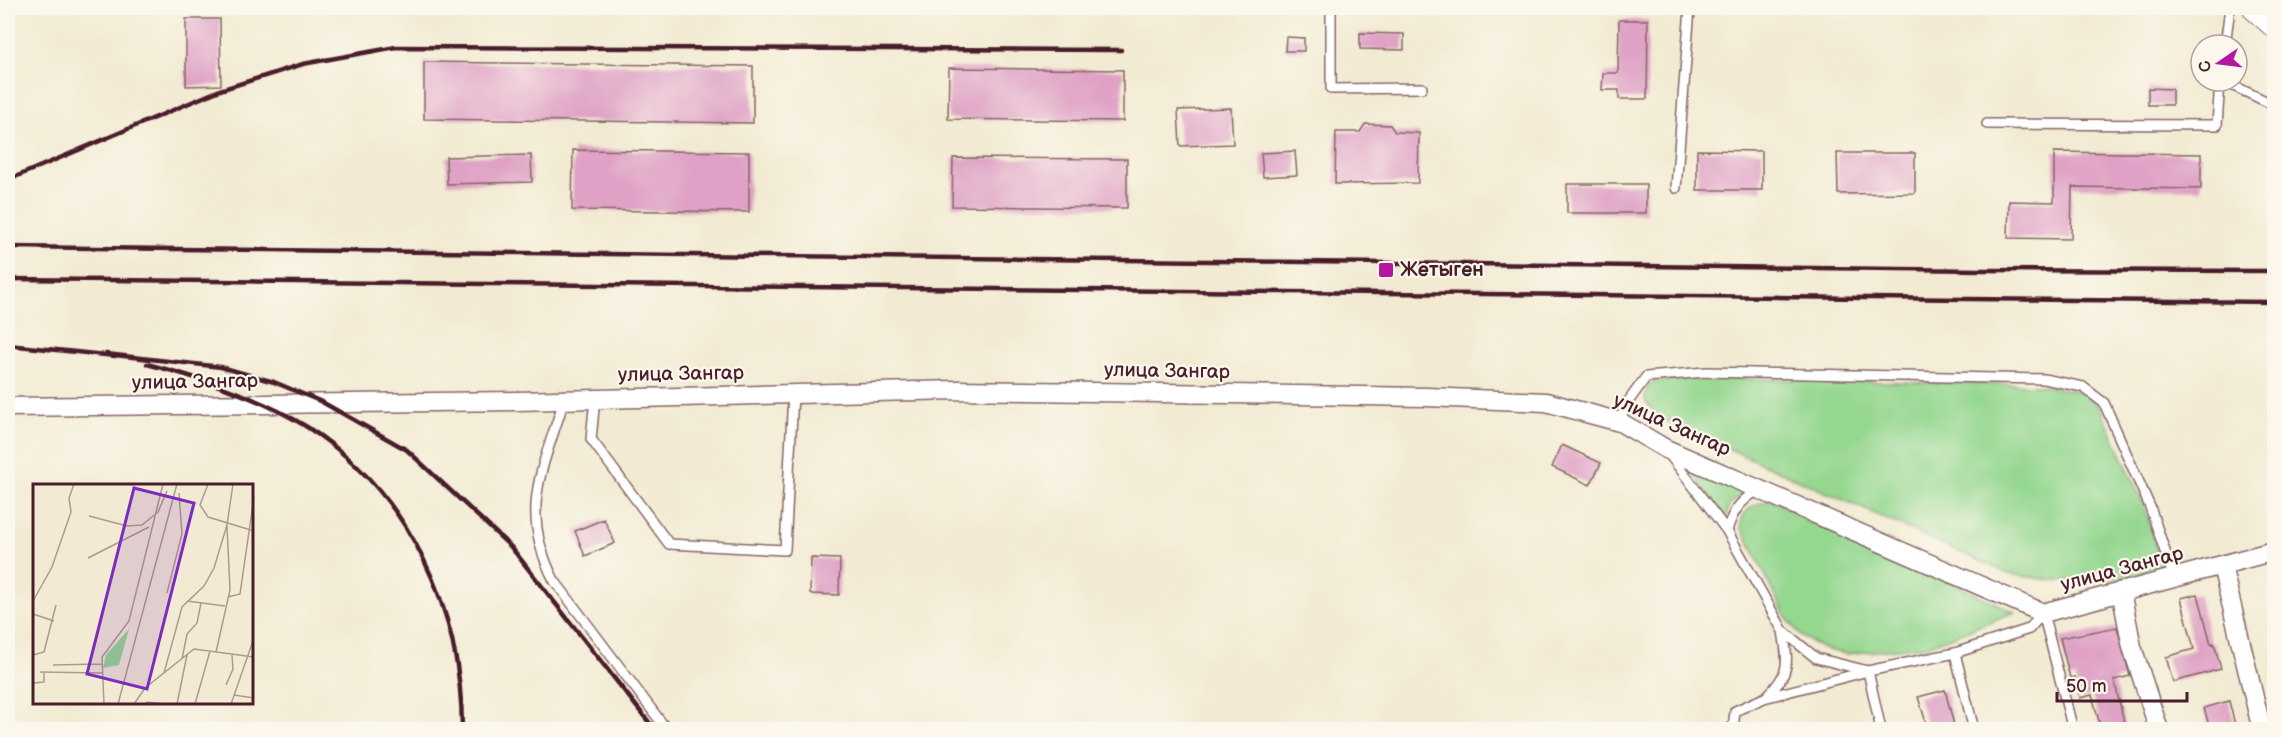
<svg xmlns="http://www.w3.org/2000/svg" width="2282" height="737" font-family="'Balsamiq Sans',sans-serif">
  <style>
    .green { fill: #94d78f; stroke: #6f7b5d; stroke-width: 1.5 }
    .building { fill: #dfa1c5 }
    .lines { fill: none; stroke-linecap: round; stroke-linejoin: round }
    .lane-casing { stroke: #856665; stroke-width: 12 }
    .street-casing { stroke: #856665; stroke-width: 21 }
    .secondary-casing { stroke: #856665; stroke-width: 28 }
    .lane { stroke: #fff; stroke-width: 9 }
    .street { stroke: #fff; stroke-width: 18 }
    .secondary { stroke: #fff; stroke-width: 26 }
    .rail { stroke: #4a1f2b; stroke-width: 4.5 }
    .poi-dot { fill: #b5179e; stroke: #fbf7ec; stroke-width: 2 }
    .labels { text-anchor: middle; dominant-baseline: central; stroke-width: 4.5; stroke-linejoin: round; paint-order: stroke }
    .poi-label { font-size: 20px; font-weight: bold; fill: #4a1f2b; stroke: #fbf7ec; text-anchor: start }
    .street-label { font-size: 20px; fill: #4a1f2b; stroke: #fbf7ec }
    .inset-road { fill: none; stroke: #af998f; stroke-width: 1.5 }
    .view { fill: #7b2cbf; fill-opacity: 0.15; stroke: #7b2cbf; stroke-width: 3 }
    .inset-edge { fill: none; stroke: #4a1f2b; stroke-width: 3 }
  </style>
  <rect width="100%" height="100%" fill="#fbf7ec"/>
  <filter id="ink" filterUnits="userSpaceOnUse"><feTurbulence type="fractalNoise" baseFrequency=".0167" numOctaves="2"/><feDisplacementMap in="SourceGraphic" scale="12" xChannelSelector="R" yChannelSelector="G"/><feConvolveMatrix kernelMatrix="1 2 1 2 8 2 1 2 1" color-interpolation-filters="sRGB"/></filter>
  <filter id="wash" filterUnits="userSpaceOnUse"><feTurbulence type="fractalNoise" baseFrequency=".008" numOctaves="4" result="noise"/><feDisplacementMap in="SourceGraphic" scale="24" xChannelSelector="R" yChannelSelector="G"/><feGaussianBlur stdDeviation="1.35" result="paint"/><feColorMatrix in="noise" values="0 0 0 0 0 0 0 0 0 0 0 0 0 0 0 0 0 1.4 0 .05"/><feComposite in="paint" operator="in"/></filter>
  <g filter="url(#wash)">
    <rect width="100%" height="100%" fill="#f2ead2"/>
    <!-- green -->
    <path class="green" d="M1704 378 2041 385 2081 392 2100 407 2145 508 2162 568C2103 585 2069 584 2009 574L1658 417 1645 400 1647 387 1654 381Z
      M1688 468 1750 490 1729 505 1726 518Z
      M1771 500 2015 612 1927 646 1846 654 1824 649 1801 636 1786 617 1741 526C1741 509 1756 503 1771 500Z"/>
    <g id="blocks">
      <!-- building -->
      <path class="building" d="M186 19H220L221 85 186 86Z
        M1619 20H1648L1647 99H1619V90H1602L1603 73H1618Z
        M1360 33 1404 34V50L1360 49Z
        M1286 37 1304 38V51H1285Z
        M424 62 753 66V123L424 119Z
        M949 68 1123 70V121L948 119Z
        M2148 88 2172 89V105H2148Z
        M1231 108 1233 144 1180 146 1178 110Z
        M1365 124 1390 125 1395 132 1419 133 1418 183 1335 184 1336 132H1360Z
        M573 150 749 152V212L572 210Z
        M1697 150 1762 151V190H1697Z
        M1295 151 1297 175 1263 177 1261 153Z
        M2054 152 2201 154V189L2072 187 2071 239 2008 238 2009 201 2054 202Z
        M1837 153H1915V193L1838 194Z
        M531 155 532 182 447 184 446 157Z
        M953 158 1127 159V208L952 206Z
        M1567 184H1646V213H1567Z
        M1562 445 1601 463 1590 485 1552 467Z
        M604 519 615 543 585 556 575 531Z
        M811 558 840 559 839 595 810 594Z
        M2198 594 2211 644 2214 643 2221 669 2173 682 2166 657 2194 649 2181 598Z
        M2117 627 2130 676 2114 680 2126 729H2101L2092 695 2080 698 2075 677 2070 678 2060 638Z
        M1945 690 1955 729H1928L1918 697Z
        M2229 701 2236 729H2210L2204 708Z"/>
    </g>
  </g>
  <g filter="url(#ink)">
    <use href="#blocks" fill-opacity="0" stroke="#856665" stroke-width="1.5"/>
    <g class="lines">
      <!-- lane casing -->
      <g class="lane-casing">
        <path id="lane" d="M1331 8V89L1422 88
          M2225 45 2230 8
          M2223 81 2274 105
          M1987 124 2217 125 2220 81
          M1676 188 1690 8
          M595 399 591 439 669 544 785 550 793 394
          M564 400C543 469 518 510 554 580L667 730
          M1620 422 1625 406 1646 377 1706 372 2044 379 2083 387 2104 403 2150 507 2174 578
          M1669 454 1727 531 1783 631 1816 658 1868 671 1881 730
          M1727 531C1733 509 1741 501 1759 489
          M2043 613 2073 730
          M1955 653 1974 730
          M1767 696C1791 673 1788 662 1783 631
          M1733 730 1735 711 1764 698 1868 671 1955 653 2029 629 2043 613"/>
      </g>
      <!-- street casing -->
      <g class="street-casing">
        <path id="street" d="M8 407 516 401 957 390 1427 397 1546 402 1620 422 1666 449 2043 613 2274 551
          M2222 566 2262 730
          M2121 591 2132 647 2159 730"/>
      </g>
      <!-- secondary casing -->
      <g class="secondary-casing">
        <path id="secondary" d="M2256 8 2274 24"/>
      </g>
      <!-- lane -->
      <use href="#lane" class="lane"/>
      <!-- street -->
      <use href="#street" class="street"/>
      <!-- secondary -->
      <use href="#secondary" class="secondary"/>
      <!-- rail -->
      <path class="rail" d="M8 180 220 90 303 64 396 47 1121 50
        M8 247 1983 270 2274 271
        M8 279 2274 302
        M8 345 115 356
        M106 354 221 367 274 382 322 402 407 450 511 547 655 730
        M147 364C201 378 259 397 307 427 410 493 462 610 462 730"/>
    </g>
  </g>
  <!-- markers -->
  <rect class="poi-dot" x="1378" y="262" width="16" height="16" rx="3"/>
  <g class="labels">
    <!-- poi labels -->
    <g class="poi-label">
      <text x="1400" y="270">Жетыген</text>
    </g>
    <!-- street labels -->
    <g class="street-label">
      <text transform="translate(1167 371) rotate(1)">улица Зангар</text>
      <text transform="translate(681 374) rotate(-1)">улица Зангар</text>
      <text transform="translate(195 382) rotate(-1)">улица Зангар</text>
      <text transform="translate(1672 425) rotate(24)">улица Зангар</text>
      <text transform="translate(2122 569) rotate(-15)">улица Зангар</text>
    </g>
  </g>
  <!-- overview -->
  <g transform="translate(33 484)">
    <rect width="220" height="220" fill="#f2ead2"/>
    <path d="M96 145 86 181 70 184 73 171Z" fill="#94d78f"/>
    <path class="inset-road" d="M175 0 167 21 175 33 221 47M56 32 94 42 109 41 125 28 134 7M55 74 116 43M134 109 149 50 146 9M195 113 207 110 221 13M0 117 19 83 38 28 36 14 41 0M154 117 192 122M0 130 21 137M183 168 197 106 194 42M0 171 11 168 23 121M149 175 154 150 164 139 168 119M20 181 69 180M7 188 69 189M131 189 149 123 171 102 181 84 194 41 200 0M0 199 11 198V188M193 201 200 185 199 171M201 211 221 214M113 218 132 220M71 220 69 173 96 137 130 0M85 220 144 0M101 220 112 204 161 165 221 173M144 220 154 171M162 220 177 167M198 220 221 154"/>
    <path class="view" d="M101 4 161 19 114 205 54 190Z"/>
    <rect width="220" height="220" class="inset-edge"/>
  </g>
  <!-- margin -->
  <rect width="2282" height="737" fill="none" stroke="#fbf7ec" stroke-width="30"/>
  <!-- north arrow -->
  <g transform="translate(2219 63) rotate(256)"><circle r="28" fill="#fbf7ec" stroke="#b4a19f" stroke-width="1.5"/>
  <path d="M0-4.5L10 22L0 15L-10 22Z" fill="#b5179e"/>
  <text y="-9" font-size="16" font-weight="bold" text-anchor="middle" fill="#4a1f2b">С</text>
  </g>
  <!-- scale -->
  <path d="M2057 692v9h130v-9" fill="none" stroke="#4a1f2b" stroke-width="3"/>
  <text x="2066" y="692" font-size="18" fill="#4a1f2b" stroke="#fbf7ec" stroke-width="4.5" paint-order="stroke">50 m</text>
</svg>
